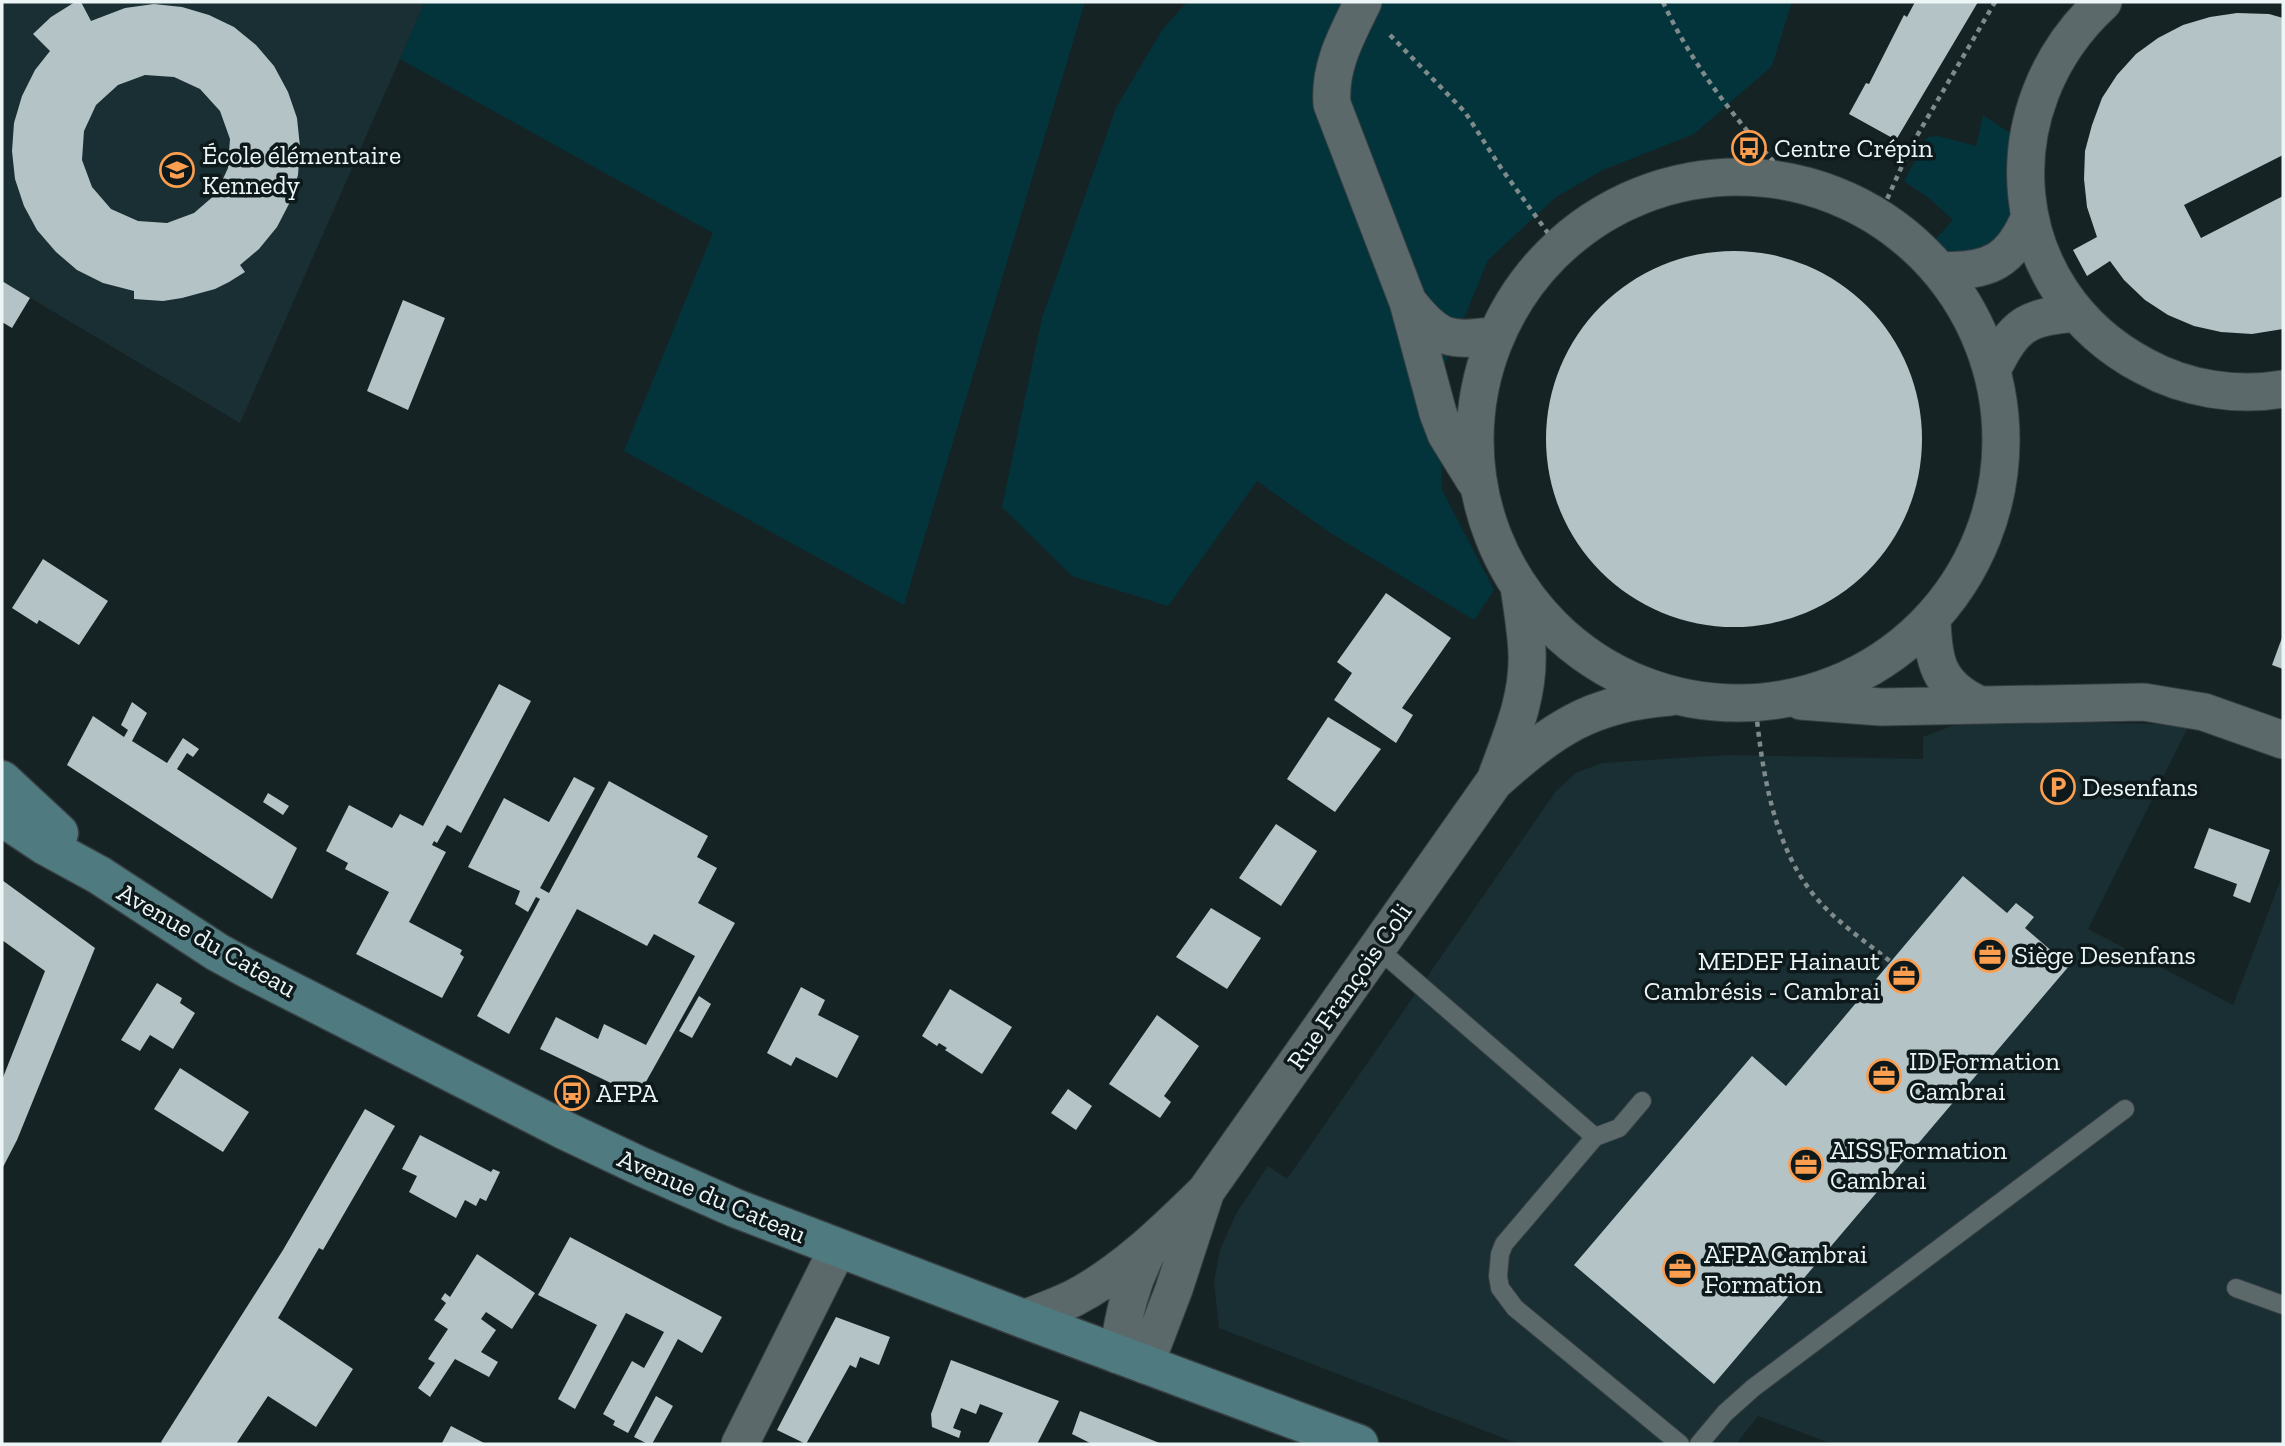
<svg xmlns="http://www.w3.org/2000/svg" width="2285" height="1446" font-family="'Zilla Slab',serif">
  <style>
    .built { fill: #1a2f33 }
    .green { fill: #03343b }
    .building { fill: #b4c3c6; fill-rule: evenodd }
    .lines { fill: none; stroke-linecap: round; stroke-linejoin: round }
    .service-casing { stroke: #363f41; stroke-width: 20 }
    .minor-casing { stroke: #363f41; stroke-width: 39 }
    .secondary-casing { stroke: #363f41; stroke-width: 41 }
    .path { stroke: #7f8a8b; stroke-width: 4.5; stroke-dasharray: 5 5; stroke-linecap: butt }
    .service { stroke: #5b696b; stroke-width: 18 }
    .minor { stroke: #5b696b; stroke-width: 37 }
    .secondary { stroke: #4f7a7f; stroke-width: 38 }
    .labels { text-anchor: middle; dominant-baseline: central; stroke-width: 7; stroke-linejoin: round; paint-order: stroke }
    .poi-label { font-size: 26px; fill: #edf6f7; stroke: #0d191b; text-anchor: start }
    .street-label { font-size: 26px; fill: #edf6f7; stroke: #0d191b }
  </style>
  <rect width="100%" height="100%" fill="#162325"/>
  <!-- built -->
  <path class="built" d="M2 2H425L240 423 2 281Z
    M1970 719 2189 725 2088 929 2233 1005 2283 874V1444H1832L1758 1416 1736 1444H1519L1219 1328 1214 1282 1220 1250 1237 1212 1268 1166 1287 1179 1556 791 1576 773 1602 763 1727 755 1923 759V737Z"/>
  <!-- green -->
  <path class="green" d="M425 2H1085L904 605 624 451 713 233 400 59Z
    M1187 2H1792L1772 66 1694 134 1603 170 1556 197 1488 260 1441 374 1442 490 1494 590 1474 620 1329 532 1257 481 1168 606 1072 576 1002 507 1042 318 1116 108 1162 30Z
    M1983 115 2010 133 2009 220C2002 240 1981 254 1959 254 1950 253 1940 247 1933 242L1953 220 1930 199 1904 181 1928 137 1938 136 1976 146Z"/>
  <!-- building -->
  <path class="building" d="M75 2H81L91 21 125 8 154 4 182 7 209 15 234 27 256 45 274 66 288 92 297 118 300 147 298 175 290 202 277 227 259 249 240 265 245 272 229 282 215 289 182 298 163 301 134 299V291L103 283 77 270 56 252 37 230 24 206 15 179 12 151 14 123 22 96 35 70 50 51 33 34 51 17ZM145 75 174 77 200 89 220 111 230 139 228 168 216 194 194 213 167 223 138 221 111 209 92 187 82 160 84 131 96 105 118 85Z
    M1915 2H1978L1896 140 1849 114 1866 83 1869 84 1904 15 1907 17Z
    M2237 13 2269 14 2283 18V155L2184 205 2201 238 2283 196V329L2252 334 2221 332 2194 326 2168 315 2145 300 2124 280 2110 261 2087 276 2073 250 2097 237 2087 207 2084 179 2085 151 2092 125 2102 98 2117 75 2136 54 2158 38 2183 25 2210 17Z
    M1546 439a188 188 0 1 1 376 0a188 188 0 1 1-376 0Z
    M2 281 30 298 12 328 2 322Z
    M403 300 445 318 408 410 367 391Z
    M43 559 108 601 79 645 39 620 37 624 12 608Z
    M1386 593 1451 638 1402 708 1413 715 1396 743 1334 700 1352 673 1337 662Z
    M2283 635V669L2272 665Z
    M499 684 531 701 461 833 447 825 437 843 434 841 432 845 446 852 409 922 462 950 460 954 464 957 442 998 356 954 389 892 345 869 348 863 326 851 349 805 392 828 400 814 423 826Z
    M132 702 147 713 132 741 167 763 183 738 199 749 193 757 187 753 177 769 297 848 272 899 67 765 93 716 124 737 128 730 121 725Z
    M1328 717 1381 749 1335 812 1287 779Z
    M574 777 595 788 540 888 549 893 609 781 708 836 697 857 717 868 698 903 735 923 638 1096 540 1049 556 1017 598 1039 604 1024 646 1045 695 956 654 934 647 946 577 909 509 1034 477 1016 540 899 536 897 528 912 515 904 520 891 468 867 504 798 549 822Z
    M268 793 289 806 283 815 263 802Z
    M1276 824 1317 851 1281 906 1239 878Z
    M2209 828 2270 850 2250 903 2233 896 2237 884 2194 868Z
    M1963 876 2007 913 2016 903 2034 917 2025 928 2069 966 1714 1384 1574 1265 1752 1056 1786 1086Z
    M2 880 95 948 17 1140 2 1169V1080L45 971 2 940Z
    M1211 908 1261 938 1227 989 1176 957Z
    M157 983 182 998 180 1003 195 1013 173 1049 150 1035 140 1051 121 1040Z
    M801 987 825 1000 818 1015 859 1036 837 1078 796 1057 791 1066 767 1053Z
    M950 989 1012 1027 982 1074 945 1050 947 1048 939 1043 937 1046 922 1036Z
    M699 996 711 1004 692 1038 679 1031Z
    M1157 1015 1199 1046 1164 1096 1171 1102 1160 1118 1109 1084Z
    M180 1068 249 1112 223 1152 154 1109Z
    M1068 1089 1092 1106 1076 1130 1051 1113Z
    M365 1109 395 1126 323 1250 319 1248 278 1318 353 1369 316 1427 268 1396 236 1444H164L161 1442 283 1250Z
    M420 1135 491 1172 493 1169 500 1172 486 1201 480 1198 476 1206 465 1200 456 1218 409 1192 417 1176 402 1169Z
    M570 1237 722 1317 702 1353 678 1339 628 1433 613 1425 615 1421 603 1414 632 1361 644 1368 664 1332 626 1313 575 1409 558 1399 597 1325 538 1295Z
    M477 1254 535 1293 512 1329 486 1312 481 1319 496 1330 481 1352 498 1362 489 1377 455 1359 430 1397 418 1388 435 1363 428 1359 448 1329 434 1320 446 1303 441 1299 445 1293 450 1297Z
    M836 1317 890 1337 879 1365 860 1357 856 1368 850 1365 806 1444 777 1430Z
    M951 1360 1059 1401 1037 1444H988L1003 1413 980 1404 976 1414 961 1408 953 1428 961 1431 959 1438 932 1427 931 1414Z
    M656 1396 673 1406 652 1444H648L634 1437Z
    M1080 1411 1162 1444H1092L1072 1434Z
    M451 1426 486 1444 442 1443Z"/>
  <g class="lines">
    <!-- service casing -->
    <g class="service-casing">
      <path id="service" d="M1377 948 1595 1137
        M1642 1101 1619 1128 1595 1137 1504 1244 1500 1254 1498 1276 1500 1288 1515 1308 1680 1444
        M2236 1288 2283 1305
        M1699 1444 1725 1413 1753 1388 2125 1109"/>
    </g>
    <!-- minor casing -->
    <g class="minor-casing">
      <path id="minor" d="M1363 2C1347 35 1329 66 1332 104L1408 302 1438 413 1446 434 1475 481
        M2103 2C1987 108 2002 291 2144 366 2186 389 2236 397 2283 389
        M1475 440a263 263 0 1 1 526 0a263 263 0 1 1-526 0Z
        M1940 270C1988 273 2012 261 2030 216
        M1409 303C1438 340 1450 342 1496 335
        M1992 370C2015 324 2026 317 2077 313
        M1932 618C1933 660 1937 685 1978 704
        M1801 701 1881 707 2144 702 2204 712 2283 740
        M1497 775C1512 735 1529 696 1527 652 1526 630 1522 608 1519 586
        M1024 1319C1040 1312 1058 1306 1074 1298 1124 1272 1166 1230 1206 1191L1494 782C1553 730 1589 703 1670 697
        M1118 1355C1123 1316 1131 1281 1150 1247
        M1145 1365 1174 1289 1205 1194
        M740 1444 838 1248"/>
    </g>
    <!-- secondary casing -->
    <g class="secondary-casing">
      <path id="secondary" d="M2 780 59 833
        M2 817 44 845 99 875 217 952 248 969 564 1130 642 1167 735 1208 1024 1319 1359 1444"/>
    </g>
    <!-- path -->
    <path class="path" d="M1663 2C1694 70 1742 127 1792 182
      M1390 35 1465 112 1501 168 1558 247
      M1879 217 1911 146 1995 2
      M1755 702C1762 769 1772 846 1817 899 1838 923 1866 942 1891 962"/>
    <!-- service -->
    <use href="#service" class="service"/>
    <!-- minor -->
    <use href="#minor" class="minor"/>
    <!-- secondary -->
    <use href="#secondary" class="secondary"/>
  </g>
  <!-- icons -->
  <defs>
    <g id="bus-ring" transform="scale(1.75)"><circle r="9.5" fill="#0d191b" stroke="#fb9e50" stroke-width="1.5"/><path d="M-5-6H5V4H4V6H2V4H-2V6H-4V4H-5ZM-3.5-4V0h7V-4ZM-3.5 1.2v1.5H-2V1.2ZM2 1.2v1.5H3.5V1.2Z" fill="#fb9e50"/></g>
    <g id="school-ring" transform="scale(1.75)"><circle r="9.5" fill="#0d191b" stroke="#fb9e50" stroke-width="1.5"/><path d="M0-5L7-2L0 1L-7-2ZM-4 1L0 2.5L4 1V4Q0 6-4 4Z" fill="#fb9e50"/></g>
    <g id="parking-ring" transform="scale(1.75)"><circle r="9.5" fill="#0d191b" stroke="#fb9e50" stroke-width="1.5"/><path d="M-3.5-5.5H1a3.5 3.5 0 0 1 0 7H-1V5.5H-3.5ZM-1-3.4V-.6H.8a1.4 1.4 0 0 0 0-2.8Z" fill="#fb9e50"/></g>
    <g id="office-ring" transform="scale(1.75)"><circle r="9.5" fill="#0d191b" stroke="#fb9e50" stroke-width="1.5"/><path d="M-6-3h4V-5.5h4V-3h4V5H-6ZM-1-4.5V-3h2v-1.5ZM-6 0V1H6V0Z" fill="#fb9e50"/></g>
  </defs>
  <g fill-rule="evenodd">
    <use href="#bus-ring" x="1749" y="148"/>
    <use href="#school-ring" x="177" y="170"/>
    <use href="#parking-ring" x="2058" y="787"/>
    <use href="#office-ring" x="1990" y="955"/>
    <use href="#office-ring" x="1904" y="976"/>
    <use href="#office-ring" x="1884" y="1076"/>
    <use href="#bus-ring" x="572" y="1093"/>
    <use href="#office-ring" x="1806" y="1165"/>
    <use href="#office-ring" x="1680" y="1269"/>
  </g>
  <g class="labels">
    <!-- poi labels -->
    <g class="poi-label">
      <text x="1774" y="148">Centre Crépin</text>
      <text x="202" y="155">École élémentaire<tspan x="202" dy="30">Kennedy</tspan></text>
      <text x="2082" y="787">Desenfans</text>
      <text x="2014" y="955">Siège Desenfans</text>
      <text x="1880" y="961" text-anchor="end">MEDEF Hainaut<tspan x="1880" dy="30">Cambrésis - Cambrai</tspan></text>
      <text x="1909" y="1061">ID Formation<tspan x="1909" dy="30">Cambrai</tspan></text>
      <text x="596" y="1093">AFPA</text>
      <text x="1830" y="1150">AISS Formation<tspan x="1830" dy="30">Cambrai</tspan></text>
      <text x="1704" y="1254">AFPA Cambrai<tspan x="1704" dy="30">Formation</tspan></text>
    </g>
    <!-- street labels -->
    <g class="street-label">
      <text transform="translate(207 940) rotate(30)">Avenue du Cateau</text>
      <text transform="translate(1349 986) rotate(-55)">Rue François Coli</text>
      <text transform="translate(712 1196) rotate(23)">Avenue du Cateau</text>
    </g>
  </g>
  <!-- border -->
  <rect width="2285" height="1446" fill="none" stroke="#edf6f7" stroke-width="7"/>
</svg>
